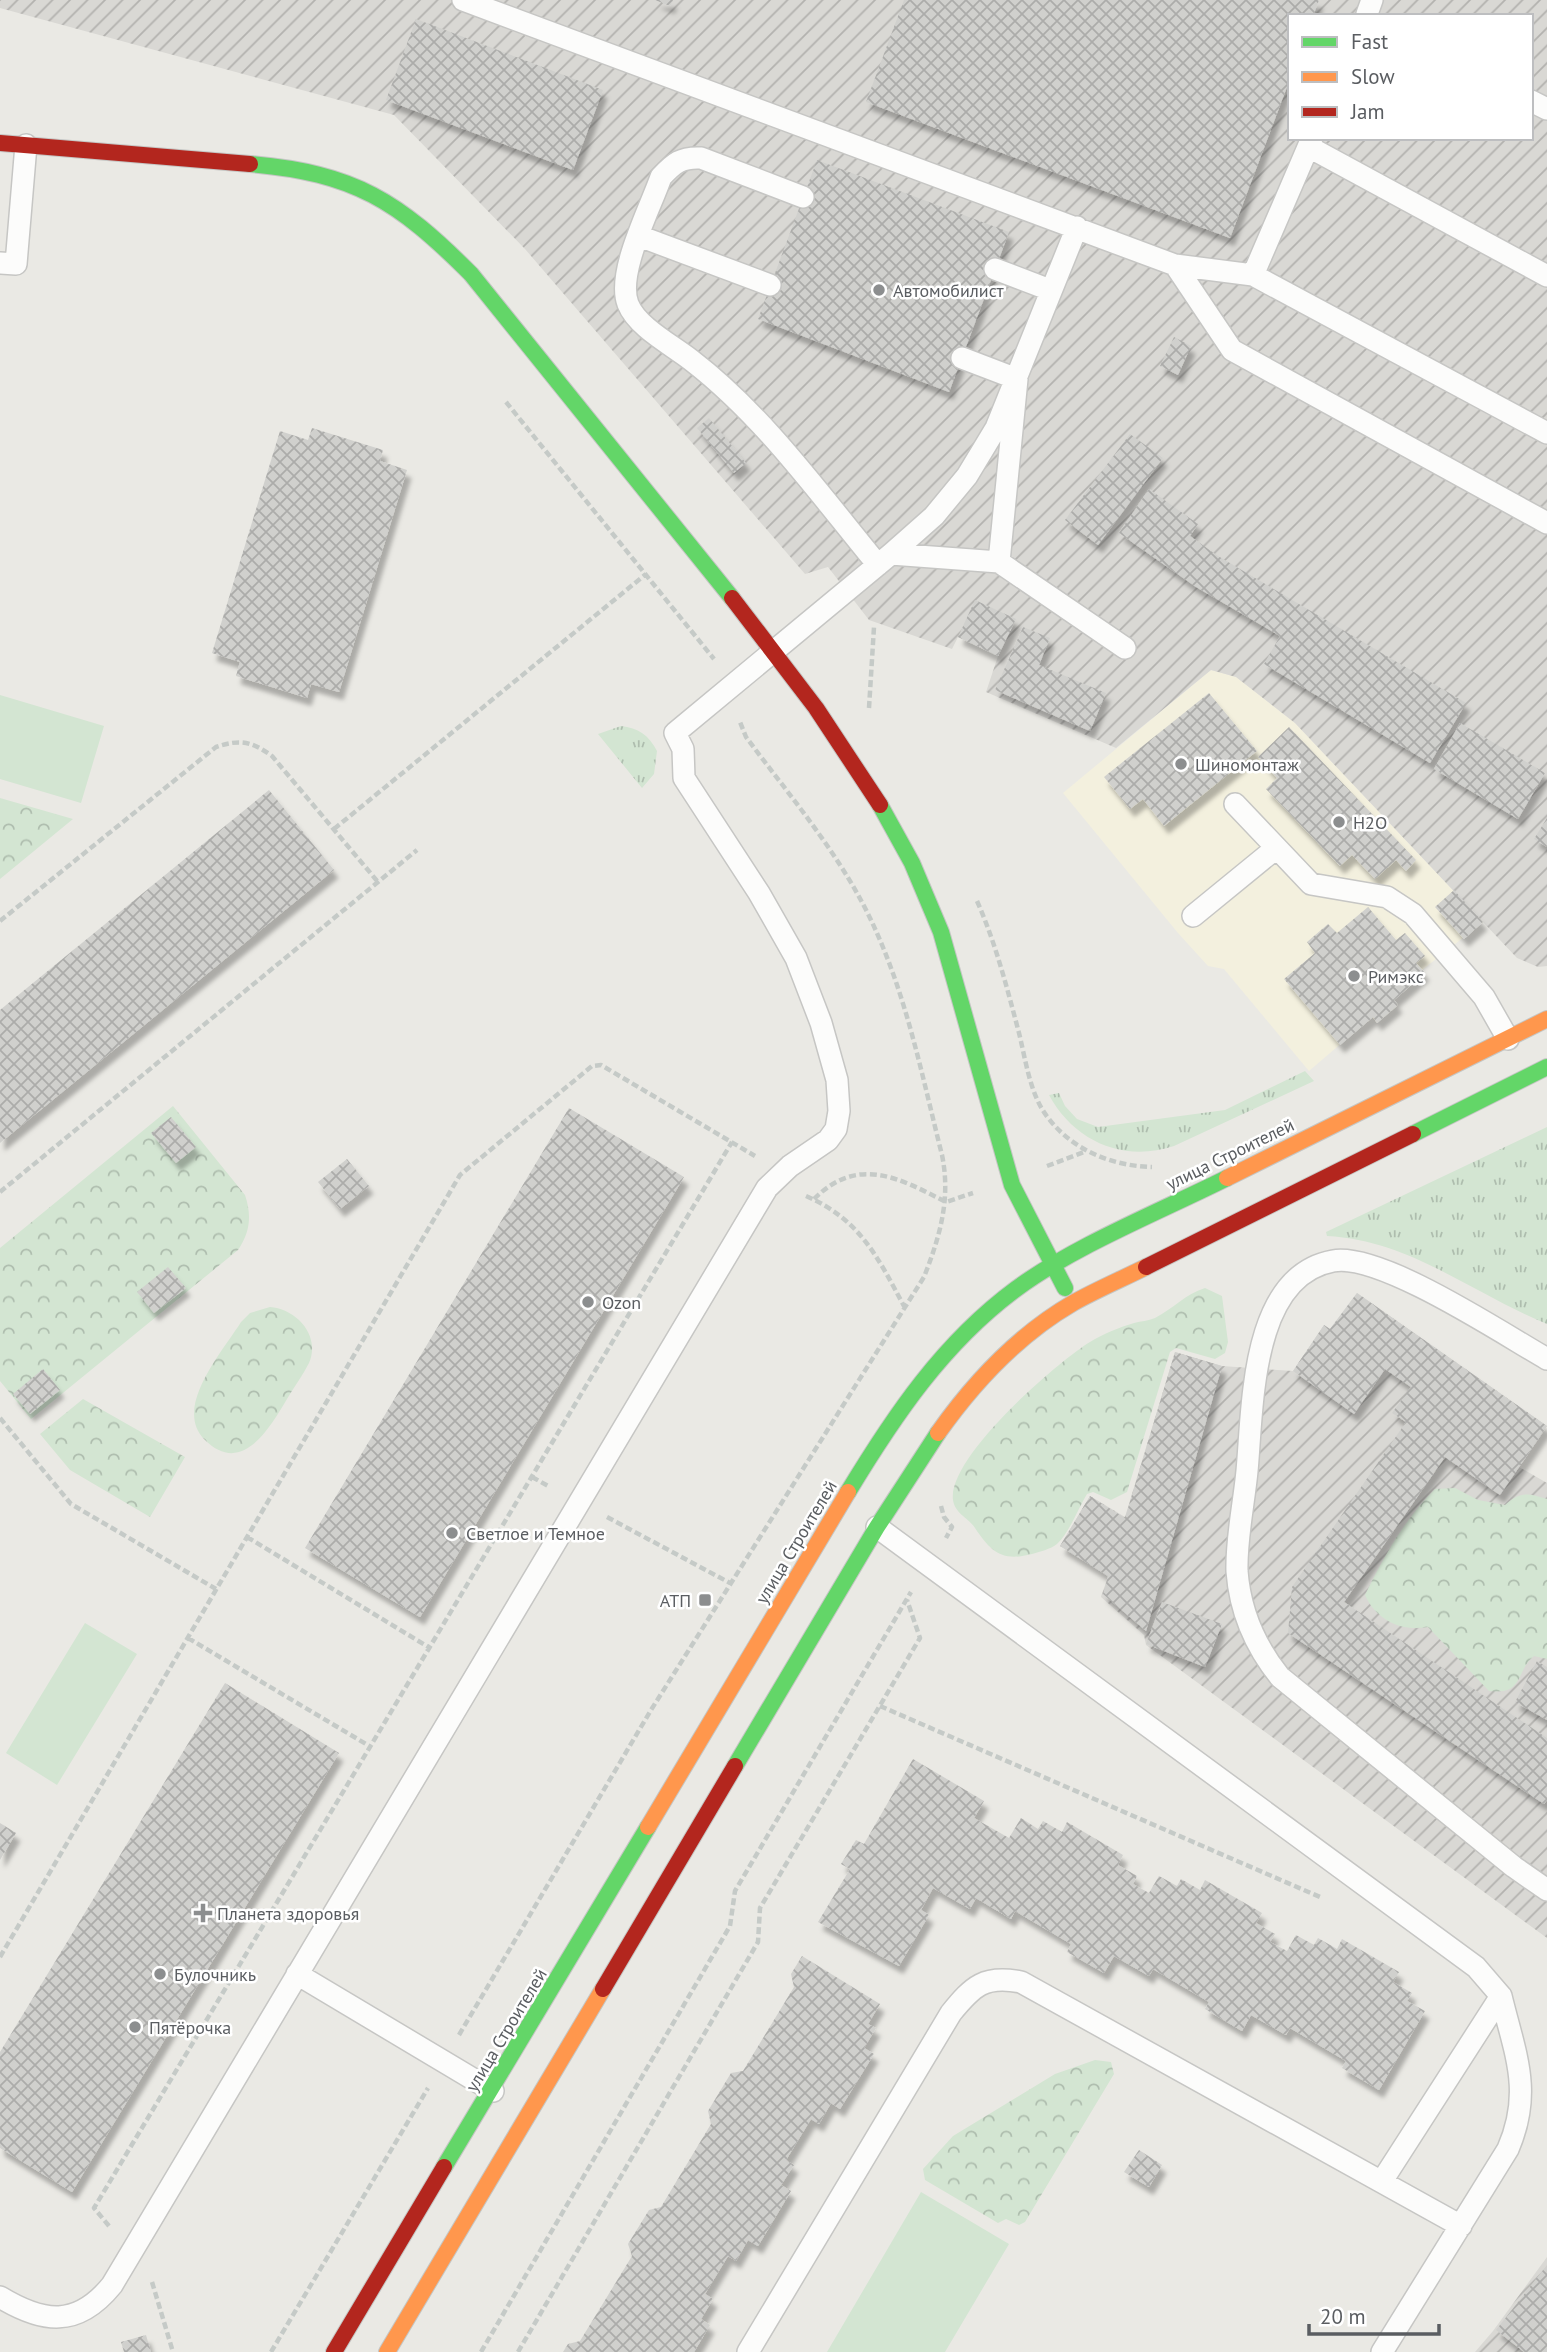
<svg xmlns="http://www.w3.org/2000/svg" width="1547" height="2352" font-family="'PT Sans',sans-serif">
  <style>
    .commercial { fill: #f3f0de }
    .industrial { fill: url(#industrial-furrows); fill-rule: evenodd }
    .grass { fill: url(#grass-tufts) }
    .forest { fill: url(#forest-crowns) }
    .pitch { fill: #d3e5d2 }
    .building { fill: url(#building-cross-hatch); filter: url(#shadow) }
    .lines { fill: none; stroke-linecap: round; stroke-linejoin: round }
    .lane-casing { stroke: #c6c6c4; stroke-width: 24 }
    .fast-casing { stroke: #c5c6c4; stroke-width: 18 }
    .slow-casing { stroke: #c5c6c4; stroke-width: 18 }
    .jam-casing { stroke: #c5c6c4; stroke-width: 18 }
    .path { stroke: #c5cac7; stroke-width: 4.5; stroke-dasharray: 7 3.5; stroke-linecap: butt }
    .lane { stroke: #fcfcfb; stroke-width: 21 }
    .fast { stroke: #63d668; stroke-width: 16 }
    .slow { stroke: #ff974d; stroke-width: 16 }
    .jam { stroke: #b3261e; stroke-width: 16 }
    .poi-dot { fill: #8c8e8f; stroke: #fff; stroke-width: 2.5 }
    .labels { text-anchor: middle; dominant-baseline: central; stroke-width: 5; stroke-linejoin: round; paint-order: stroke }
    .poi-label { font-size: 18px; fill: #5a5d61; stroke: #fff; text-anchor: start }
    .street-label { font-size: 18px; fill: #5a5d61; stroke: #fff }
  </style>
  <defs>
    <pattern id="industrial-furrows" width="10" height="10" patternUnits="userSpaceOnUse" patternTransform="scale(1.75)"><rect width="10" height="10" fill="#d9d8d4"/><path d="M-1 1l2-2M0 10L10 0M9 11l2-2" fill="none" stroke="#b3b2af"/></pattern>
    <pattern id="grass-tufts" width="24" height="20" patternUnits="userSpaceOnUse" patternTransform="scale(1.75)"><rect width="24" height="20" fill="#d3e5d2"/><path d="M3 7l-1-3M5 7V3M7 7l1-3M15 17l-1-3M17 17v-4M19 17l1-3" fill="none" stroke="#aebdae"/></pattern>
    <pattern id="forest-crowns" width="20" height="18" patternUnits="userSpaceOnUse" patternTransform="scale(1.75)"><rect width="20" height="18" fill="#d3e5d2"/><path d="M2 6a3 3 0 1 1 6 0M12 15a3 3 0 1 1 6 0" fill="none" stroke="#aebdae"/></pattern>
    <pattern id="building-cross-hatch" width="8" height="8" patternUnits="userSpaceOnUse" patternTransform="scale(1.75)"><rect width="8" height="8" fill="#d0d0cd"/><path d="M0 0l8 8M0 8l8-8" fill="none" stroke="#acacaa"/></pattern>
    <filter id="shadow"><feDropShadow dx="4.5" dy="8" stdDeviation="2" flood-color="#0004"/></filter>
  </defs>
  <rect width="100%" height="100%" fill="#eae9e4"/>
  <!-- commercial -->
  <path class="commercial" d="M1211 670 1236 677 1295 723 1483 922 1422 970 1394 1000 1398 1005 1377 1023 1372 1017 1309 1071 1224 969 1208 966 1178 933 1063 793Z"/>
  <!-- industrial -->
  <path class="industrial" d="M0 0H1547V966L1538 967 1517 958 1295 723 1236 677 1211 670 1116 748 986 692 998 656 958 637 952 649 869 620 828 567 805 574 525 249 394 115 0 8ZM1290 16H1531V138H1290Z
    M1357 1293 1547 1426 1519 1467 1547 1483V1938L1146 1645 1144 1635 1101 1597 1108 1576 1060 1546 1090 1496 1125 1517 1175 1352 1222 1366 1293 1371 1324 1325 1330 1329Z
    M1547 2257V2352H1475L1493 2331Z"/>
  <!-- grass -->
  <path class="grass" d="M621 726C638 728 649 735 657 751L654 774 642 788 598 734Z
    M1305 1071 1314 1081 1174 1146C1123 1163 1074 1141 1049 1095L1059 1093 1065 1106 1077 1119 1098 1127 1225 1110Z
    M1547 1127V1324C1473 1294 1410 1240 1327 1236L1326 1232Z"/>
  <!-- forest -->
  <path class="forest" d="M0 798 73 819 0 879Z
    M173 1106 245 1195C252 1216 250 1232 238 1250L31 1419 0 1381V1248Z
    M1205 1288 1222 1296 1228 1342 1225 1353 1215 1359 1176 1348 1170 1352 1127 1492 1111 1500 1093 1492 1087 1494C1078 1509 1069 1533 1057 1544 1051 1549 1039 1552 1032 1554 1002 1562 991 1552 975 1528 969 1518 955 1514 953 1500 947 1458 1057 1362 1090 1342 1103 1334 1120 1327 1134 1323 1141 1321 1148 1321 1155 1318 1173 1309 1185 1294 1205 1288Z
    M270 1307C296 1309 321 1335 309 1363 303 1375 294 1387 287 1399 270 1427 242 1478 204 1439 173 1407 223 1351 241 1322L250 1313Z
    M83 1399 185 1457 150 1517 70 1470 40 1434Z
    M1455 1488 1478 1500 1505 1505C1520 1491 1528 1493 1547 1499V1659L1534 1656C1515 1671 1525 1695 1489 1691L1428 1627C1401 1632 1376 1620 1365 1595 1384 1556 1405 1519 1435 1489Z
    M1095 2060 1111 2062 1114 2074 1025 2222 1019 2225 1006 2219 998 2223 925 2180 923 2169 953 2136 1055 2074Z"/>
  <!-- pitch -->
  <path class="pitch" d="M0 695 104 726 81 803 0 779Z
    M85 1623 137 1654 57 1785 6 1753Z
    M921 2192 1009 2244 945 2352H827Z"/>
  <!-- building -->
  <path class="building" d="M655 0H673L670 6Z
    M904 0H1319L1313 16H1290V79L1230 238 866 102Z
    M416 19 603 90 573 170 386 100Z
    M817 160 1009 232 949 392 758 319Z
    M1174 337 1191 346 1178 375 1160 366Z
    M709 418 746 463 734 473 697 428Z
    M312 428 383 450 380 461 407 470 339 692 311 684 307 698 236 676 240 662 212 653 280 431 308 440Z
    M1130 434 1163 458 1098 545 1065 520Z
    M1149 489 1198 524 1190 536 1218 556 1466 703 1430 763 1264 664 1280 636 1196 587 1119 533Z
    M975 600 1016 619 998 656 958 637Z
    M1023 627 1050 638 1039 665 1106 693 1090 731 995 690Z
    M1209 693 1257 751 1164 826 1143 799 1130 809 1104 777Z
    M1460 723 1545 773 1518 819 1434 769Z
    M1289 727 1416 860 1406 871 1396 860 1375 879 1352 855 1340 866 1266 789 1277 778 1258 757Z
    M269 790 334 870 0 1143V1010Z
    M1547 818V847L1534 839Z
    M1454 890 1483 922 1464 939 1435 907Z
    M1368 907 1396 940 1405 933 1425 956 1416 963 1425 973 1394 1000 1398 1005 1377 1023 1373 1017 1340 1045 1284 979 1315 953 1307 942 1328 924 1337 933Z
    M569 1108 684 1177 420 1617 305 1548Z
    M171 1117 196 1147 176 1163 151 1133Z
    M347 1159 369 1186 340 1209 318 1182Z
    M168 1267 186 1288 154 1313 137 1292Z
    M1357 1293 1547 1426 1500 1495 1445 1457 1344 1602 1547 1738V1800L1544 1804 1288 1633 1292 1587 1406 1422 1392 1413 1411 1387 1385 1369 1354 1414 1293 1371 1324 1325 1330 1329Z
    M1175 1352 1222 1366 1146 1631 1103 1594 1108 1576 1060 1546 1090 1496 1125 1518Z
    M43 1369 60 1390 30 1414 13 1394Z
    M1162 1602 1222 1624 1205 1667 1146 1644Z
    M1537 1661 1547 1667V1720L1515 1702Z
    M225 1683 339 1753 72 2192 0 2148V2052Z
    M913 1759 984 1801 974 1818 1009 1838 1021 1818 1038 1829 1043 1821 1062 1832 1067 1822 1123 1855 1118 1865 1137 1876 1133 1884 1149 1893 1159 1876 1177 1886 1181 1879 1200 1890 1205 1880 1262 1913 1256 1923 1275 1934 1270 1942 1287 1951 1296 1935 1314 1945 1318 1938 1337 1949 1342 1939 1399 1972 1393 1982 1412 1993 1407 2001 1425 2011 1379 2090 1342 2068 1346 2061 1290 2028 1286 2035 1251 2015 1242 2031 1205 2009 1209 2002 1153 1969 1149 1976 1114 1956 1104 1973 1067 1952 1071 1944 1015 1911 1011 1919 976 1898 970 1909 933 1888 921 1910 929 1915 899 1966 818 1922 850 1869 841 1864 856 1840 864 1844Z
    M0 1823 16 1833 0 1860Z
    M802 1956 880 2004 868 2024 876 2028 864 2048 874 2054 840 2109 831 2103 819 2124 811 2119 786 2160 794 2165 781 2185 791 2191 758 2246 748 2240 736 2261 728 2256 705 2294 713 2299 701 2319 710 2325 694 2352H563L568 2344 580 2341 632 2256 628 2244 649 2210 661 2207 711 2124 708 2111 731 2073 743 2071 794 1987 791 1974Z
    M1139 2150 1162 2165 1149 2187 1124 2172Z
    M1547 2265V2352H1524L1496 2330Z
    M146 2335 151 2352H124L121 2342Z"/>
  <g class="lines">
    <!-- lane casing -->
    <g class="lane-casing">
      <path id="lane" d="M463 0 1175 265 1253 275 1547 433
        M1367 14 1372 0
        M1531 101 1547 109
        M1309 147 1547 276
        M803 197 701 158C681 157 674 163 661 177 650 209 616 273 628 304 637 327 672 345 691 360 764 416 820 495 878 565
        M639 236 770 285
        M0 263 16 264 26 145
        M1175 265 1232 350 1547 523
        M995 269 1050 290
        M1253 275 1312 138
        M962 358 1017 379 999 562 1125 648
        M891 554 999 562
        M1235 804 1311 884 1387 897 1413 914 1484 997 1508 1039
        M1193 916 1275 849
        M1547 1359C1503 1334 1380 1252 1333 1261 1250 1276 1253 1408 1247 1471 1244 1503 1236 1539 1237 1571 1240 1612 1255 1646 1280 1677L1514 1867 1547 1890
        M877 1527 1476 1967 1501 1996 1382 2181
        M297 1974 493 2091
        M0 2297C43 2323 77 2328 112 2285L767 1188 790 1166 828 1140 836 1129 839 1111 837 1080 821 1023 796 958 759 893 684 778 683 749 675 733 891 554 934 516 967 476 996 428 1077 227
        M748 2352 951 2013C973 1986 984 1975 1021 1982L1461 2226
        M1382 2352 1508 2149C1533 2091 1515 2054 1501 1996"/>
    </g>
    <!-- fast casing -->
    <g class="fast-casing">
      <path id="fast" d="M250 164C355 173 398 201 471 274L732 598
        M880 805 912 863 941 932 1012 1185 1065 1288
        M1413 1134 1547 1067
        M848 1492C894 1416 943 1343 1016 1289 1074 1246 1161 1211 1227 1178
        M735 1766 877 1527 938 1433
        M444 2167 648 1827"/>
    </g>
    <!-- slow casing -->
    <g class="slow-casing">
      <path id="slow" d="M1227 1178 1547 1019
        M938 1433C974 1382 1018 1335 1073 1303 1096 1290 1122 1279 1146 1267
        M648 1827 848 1492
        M387 2352 603 1989"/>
    </g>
    <!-- jam casing -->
    <g class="jam-casing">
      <path id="jam" d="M0 143 250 164
        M732 598 816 708 880 805
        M1146 1267 1413 1134
        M603 1989 735 1766
        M334 2352 444 2167"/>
    </g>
    <!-- path -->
    <path class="path" d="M506 402 714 659
      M869 708 874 627
      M334 829 646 574
      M977 901C996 944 1007 988 1019 1033 1026 1061 1030 1096 1049 1119 1073 1150 1112 1166 1152 1167
      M0 921 216 747C240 739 251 741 272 756L378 882
      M1047 1166 1084 1152
      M0 1192 417 850
      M806 1196C861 1220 878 1258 905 1308
      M814 1199C858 1155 899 1178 946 1202L973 1193
      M0 1418 71 1504 216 1589
      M532 1477 550 1487
      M941 1506 944 1517 952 1527 946 1538
      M607 1517 730 1583
      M247 1537 430 1648
      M188 1638 371 1747
      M880 1706 1320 1897
      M0 1957 460 1175 592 1066 601 1065 755 1156
      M459 2035 651 1710 924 1277C940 1236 951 1199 942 1155 923 1080 908 1002 876 931 845 860 792 799 746 737L740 722
      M109 2226 94 2208 732 1142
      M152 2282 173 2352
      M271 2352 428 2088
      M481 2352 730 1926 735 1891 911 1592
      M518 2352 758 1942 760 1908 920 1638 907 1600"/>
    <!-- lane -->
    <use href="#lane" class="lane"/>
    <!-- fast -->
    <use href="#fast" class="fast"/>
    <!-- slow -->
    <use href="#slow" class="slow"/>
    <!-- jam -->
    <use href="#jam" class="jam"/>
  </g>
  <!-- markers -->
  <g class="poi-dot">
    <circle cx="879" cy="290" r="7"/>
    <circle cx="1181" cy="764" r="7"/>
    <circle cx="1339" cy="822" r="7"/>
    <circle cx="1354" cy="976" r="7"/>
    <circle cx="588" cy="1302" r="7"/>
    <circle cx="452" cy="1533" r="7"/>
    <rect x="698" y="1593" width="14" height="14" rx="3.5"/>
    <path d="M199.5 1902.5h7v7h7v7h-7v7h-7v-7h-7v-7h7z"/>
    <circle cx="160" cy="1974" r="7"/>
    <circle cx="135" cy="2027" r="7"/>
  </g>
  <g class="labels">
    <!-- poi labels -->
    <g class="poi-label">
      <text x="893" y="290">Автомобилист</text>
      <text x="1195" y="764">Шиномонтаж</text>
      <text x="1353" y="822">H2O</text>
      <text x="1368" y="976">Римэкс</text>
      <text x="602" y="1302">Ozon</text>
      <text x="466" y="1533">Светлое и Темное</text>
      <text x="691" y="1600" text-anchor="end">АТП</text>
      <text x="217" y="1913">Планета здоровья</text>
      <text x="174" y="1974">Булочникь</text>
      <text x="149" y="2027">Пятёрочка</text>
    </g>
    <!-- street labels -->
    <g class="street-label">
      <text transform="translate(1230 1154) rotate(-26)">улица Строителей</text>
      <text transform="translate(796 1542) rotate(-59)">улица Строителей</text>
      <text transform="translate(506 2030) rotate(-59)">улица Строителей</text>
    </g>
  </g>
  <!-- legend -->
  <rect x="1288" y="14" width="245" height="126" fill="#ffffff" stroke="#bdbec0" stroke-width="2"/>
  <rect x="1302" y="37" width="35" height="10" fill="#63d668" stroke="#bdbec0" stroke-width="2"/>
  <text x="1351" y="49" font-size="21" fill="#5a5d61">Fast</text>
  <rect x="1302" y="72" width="35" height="10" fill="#ff974d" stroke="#bdbec0" stroke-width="2"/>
  <text x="1351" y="84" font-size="21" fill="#5a5d61">Slow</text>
  <rect x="1302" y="107" width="35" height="10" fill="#b3261e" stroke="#bdbec0" stroke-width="2"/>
  <text x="1351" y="119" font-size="21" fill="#5a5d61">Jam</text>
  <!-- scale -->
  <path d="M1309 2324v10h130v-10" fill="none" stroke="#5a5d61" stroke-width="3.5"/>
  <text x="1320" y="2324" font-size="21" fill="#5a5d61" stroke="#ffffff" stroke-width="5" paint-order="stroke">20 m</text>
</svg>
